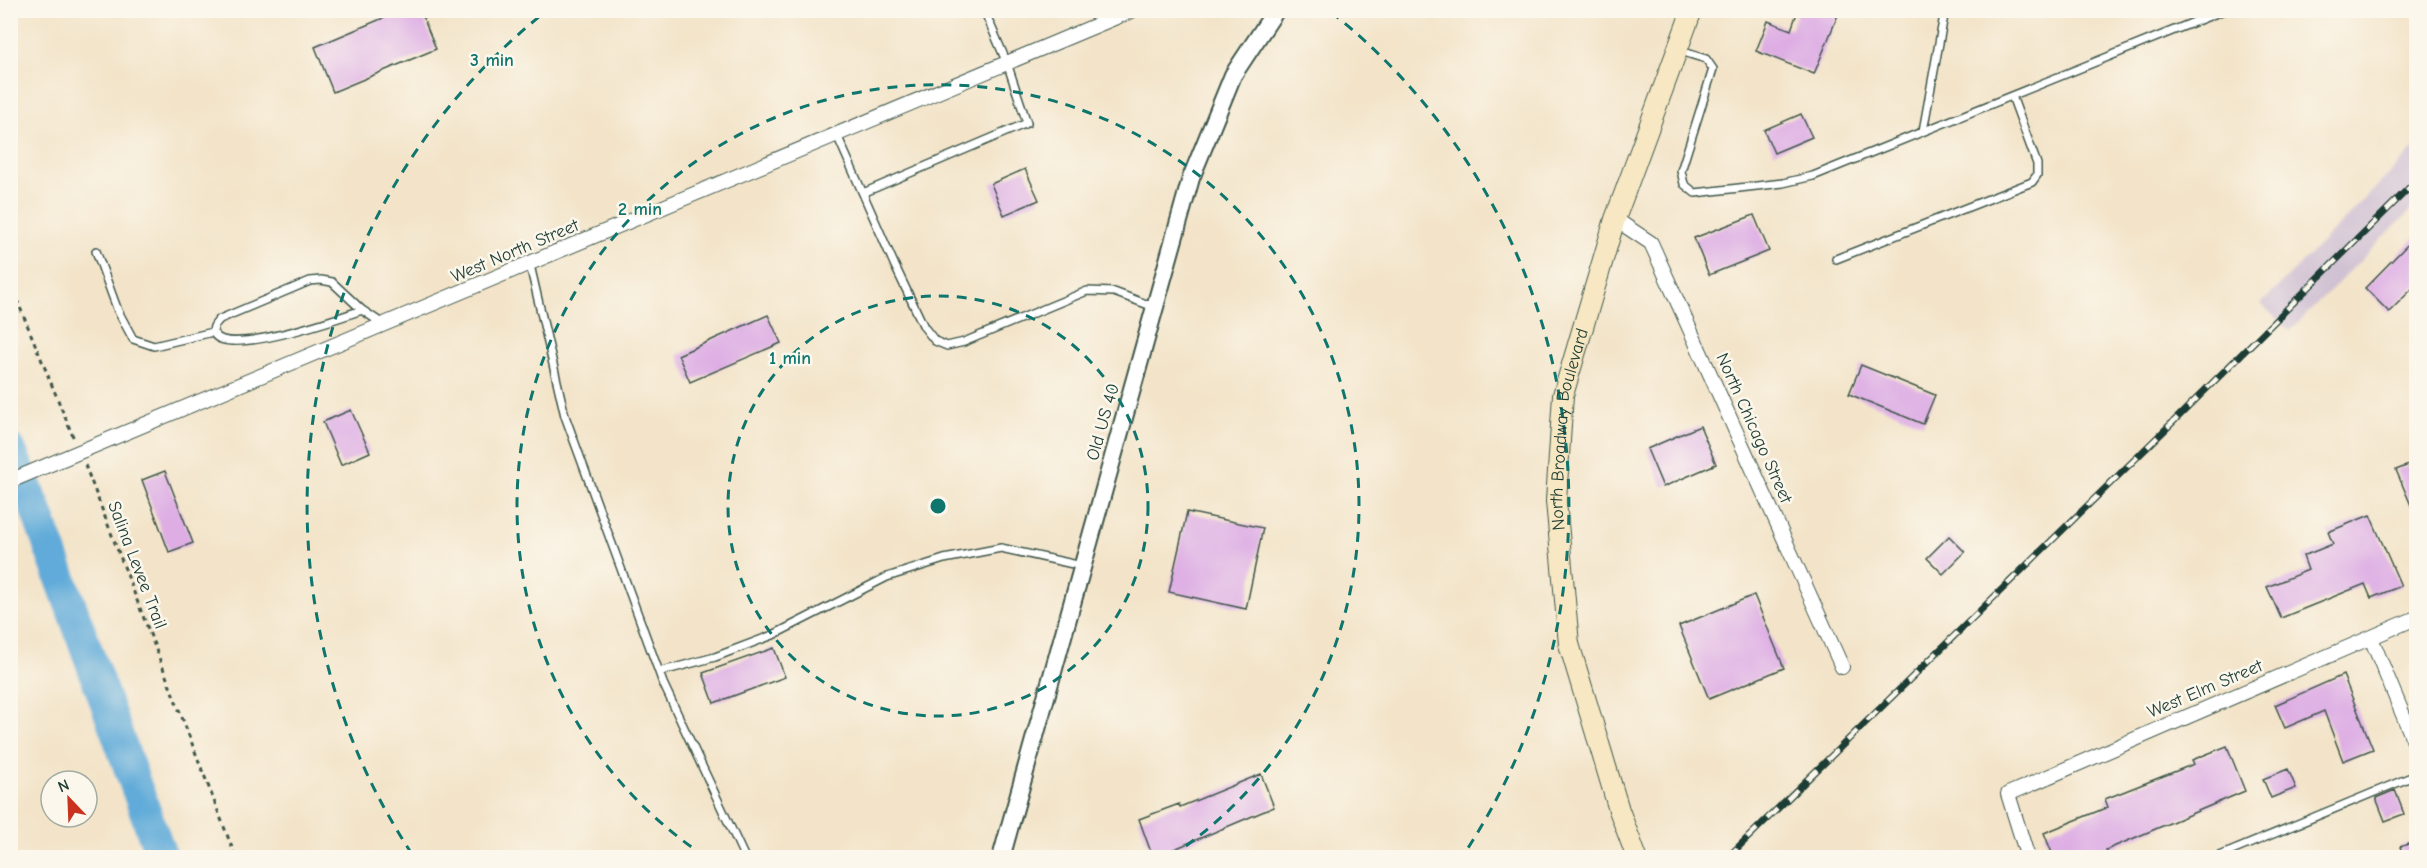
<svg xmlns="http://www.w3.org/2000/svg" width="2427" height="868" font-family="'Comic Neue',sans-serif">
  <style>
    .railway { fill: #cebed1 }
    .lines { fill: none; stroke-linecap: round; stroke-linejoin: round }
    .river { stroke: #61abd9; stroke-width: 32 }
    .building { fill: #ddade4 }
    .service-casing { stroke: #3f564a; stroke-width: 10 }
    .minor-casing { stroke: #3f564a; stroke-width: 16 }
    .tertiary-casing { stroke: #3f564a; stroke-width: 20 }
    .secondary-casing { stroke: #3f564a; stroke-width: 22 }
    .path { stroke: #3f564a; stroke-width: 3; stroke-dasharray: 4.5 4.5; stroke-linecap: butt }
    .service { stroke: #fff; stroke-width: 7 }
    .minor { stroke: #fff; stroke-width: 14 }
    .tertiary { stroke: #fff; stroke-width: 16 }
    .secondary { stroke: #f7e8c3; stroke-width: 20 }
    .rail-casing { stroke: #1f3d34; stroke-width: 7 }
    .rail { stroke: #fbf7ec; stroke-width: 4.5; stroke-dasharray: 14; stroke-linecap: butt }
    .ring { fill: none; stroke: #0f766e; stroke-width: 3; stroke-dasharray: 10 8 }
    .labels { text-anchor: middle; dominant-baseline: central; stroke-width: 5; stroke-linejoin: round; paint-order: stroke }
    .street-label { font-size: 18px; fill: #1f3d34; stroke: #fbf7ec }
    .centre { fill: #0f766e; stroke: #fbf7ec; stroke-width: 3 }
    .ring-label { font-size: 18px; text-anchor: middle; font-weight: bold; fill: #0f766e; stroke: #fbf7ec; stroke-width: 5; stroke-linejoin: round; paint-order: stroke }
  </style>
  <rect width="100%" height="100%" fill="#fbf7ec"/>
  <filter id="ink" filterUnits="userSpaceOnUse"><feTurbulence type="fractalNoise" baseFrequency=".0167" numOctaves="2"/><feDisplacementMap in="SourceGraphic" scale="12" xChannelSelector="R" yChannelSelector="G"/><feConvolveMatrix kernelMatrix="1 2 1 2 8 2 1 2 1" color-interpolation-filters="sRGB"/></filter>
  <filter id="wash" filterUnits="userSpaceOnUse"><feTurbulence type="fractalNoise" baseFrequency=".008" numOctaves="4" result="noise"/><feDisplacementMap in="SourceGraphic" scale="24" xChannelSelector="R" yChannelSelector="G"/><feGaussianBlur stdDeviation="1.35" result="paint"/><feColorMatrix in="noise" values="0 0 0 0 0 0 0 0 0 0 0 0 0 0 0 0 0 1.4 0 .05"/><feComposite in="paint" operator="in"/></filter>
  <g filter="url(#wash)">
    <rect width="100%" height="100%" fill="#f3e4c9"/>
    <!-- railway -->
    <path class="railway" d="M2416 147V205L2290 331 2261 304Z"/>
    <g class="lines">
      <!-- river -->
      <path class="river" d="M10 449 35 507 162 858"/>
    </g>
    <g id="blocks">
      <!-- building -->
      <path class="building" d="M402 10H420L436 49 333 92 315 47Z
        M1798 10H1840L1814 74 1756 51 1768 21 1791 30Z
        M1801 114 1812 137 1774 153 1764 130Z
        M1025 169 1039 200 1004 215 991 184Z
        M1754 215 1769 251 1709 275 1694 238Z
        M2416 236V285L2389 312 2365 288Z
        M768 315 781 343 690 382 678 355Z
        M1861 365 1935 395 1923 424 1849 394Z
        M351 410 370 452 341 465 323 422Z
        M1700 426 1716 464 1663 487 1647 449Z
        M2416 462V517L2396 470Z
        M165 471 193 543 169 552 142 480Z
        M1187 512 1263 528 1246 609 1169 592Z
        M2370 515 2401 586 2371 598 2365 584 2281 618 2267 587 2308 570 2303 556 2333 544 2328 532Z
        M1949 536 1965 552 1943 574 1927 558Z
        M1754 595 1784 668 1709 699 1679 626Z
        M774 648 785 677 714 703 703 673Z
        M2343 675 2373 749 2343 761 2324 711 2285 728 2275 705Z
        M2227 746 2245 791 2106 850 2109 858H2054L2044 833 2108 807 2105 799 2194 764 2192 760Z
        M2288 769 2296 788 2271 798 2263 779Z
        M1261 774 1274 807 1153 858 1139 819 1179 804 1180 807Z
        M2395 790 2404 814 2385 821 2376 798Z
        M2416 841V858H2405L2400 847Z"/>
    </g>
  </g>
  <g filter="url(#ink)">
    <use href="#blocks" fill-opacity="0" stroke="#3f564a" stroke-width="1.5"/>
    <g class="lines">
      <!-- service casing -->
      <g class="service-casing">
        <path id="service" d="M1680 51 1706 59 1713 69 1681 171 1684 184 1695 193 1783 183 1813 176 2224 10
          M1923 131 1945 10
          M837 135 895 266 924 327 935 341 947 346 964 342 1087 291 1114 292 1154 307
          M863 193 1027 123 1007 63 984 10
          M96 251 118 311 133 339 154 346 213 332
          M1836 259 2032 182 2037 175V164L2012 96
          M530 265 565 416 663 683 745 858
          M362 310C339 318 230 356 215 335 211 328 215 324 220 319L310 281 321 280 332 282 362 310 383 324
          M659 672 715 657 773 635 887 577 944 559 1001 548 1082 566
          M2215 858 2416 775"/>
      </g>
      <!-- minor casing -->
      <g class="minor-casing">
        <path id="minor" d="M1615 219 1651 243 1842 667
          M10 481 1133 10
          M2371 638 2416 746
          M2028 858 2008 794 2416 618"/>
      </g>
      <!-- tertiary casing -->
      <g class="tertiary-casing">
        <path id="tertiary" d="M1001 858 1191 178 1233 75 1276 10"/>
      </g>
      <!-- secondary casing -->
      <g class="secondary-casing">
        <g id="secondary">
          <path id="s1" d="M1637 858 1619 810 1569 644 1556 501 1563 395 1615 219 1692 10"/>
        </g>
      </g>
      <!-- path -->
      <path class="path" d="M10 283 74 439
        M85 465 236 858"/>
      <!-- service -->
      <use href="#service" class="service"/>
      <!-- minor -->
      <use href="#minor" class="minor"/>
      <!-- tertiary -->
      <use href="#tertiary" class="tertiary"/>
      <!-- secondary -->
      <use href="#secondary" class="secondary"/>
      <!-- rail casing -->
      <g class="rail-casing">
        <path id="rail" d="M1727 858 2171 424 2416 181"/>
      </g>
      <!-- rail -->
      <use href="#rail" class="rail"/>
    </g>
  </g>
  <!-- distance rings -->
  <g class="ring">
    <circle cx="938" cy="506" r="210"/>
    <path d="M706 857A421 421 0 1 1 1170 857"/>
    <path d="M412 854A631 631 0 0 1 545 12M1331 12A631 631 0 0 1 1464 854"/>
  </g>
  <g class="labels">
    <!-- street labels -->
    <g class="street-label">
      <text transform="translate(515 251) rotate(-23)">West North Street</text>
      <text transform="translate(1103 422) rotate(-74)">Old US 40</text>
      <text transform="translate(1754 428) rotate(66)">North Chicago Street</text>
      <text stroke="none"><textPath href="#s1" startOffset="441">North Broadway Boulevard</textPath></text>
      <text transform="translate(137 565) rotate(69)">Salina Levee Trail</text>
      <text transform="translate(2205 689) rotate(-23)">West Elm Street</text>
    </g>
  </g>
  <circle cx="938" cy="506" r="9" class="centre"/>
  <g class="ring-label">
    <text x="492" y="66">3 min</text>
    <text x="640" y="215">2 min</text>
    <text x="790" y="364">1 min</text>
  </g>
  <!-- margin -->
  <rect width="2427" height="868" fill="none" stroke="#fbf7ec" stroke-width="36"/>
  <!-- north arrow -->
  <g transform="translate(69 799) rotate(337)"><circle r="28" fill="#fbf7ec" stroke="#a3ada2" stroke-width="1.5"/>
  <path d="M0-4.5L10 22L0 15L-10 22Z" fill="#c8321e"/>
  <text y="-9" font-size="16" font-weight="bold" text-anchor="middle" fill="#1f3d34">N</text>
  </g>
</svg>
